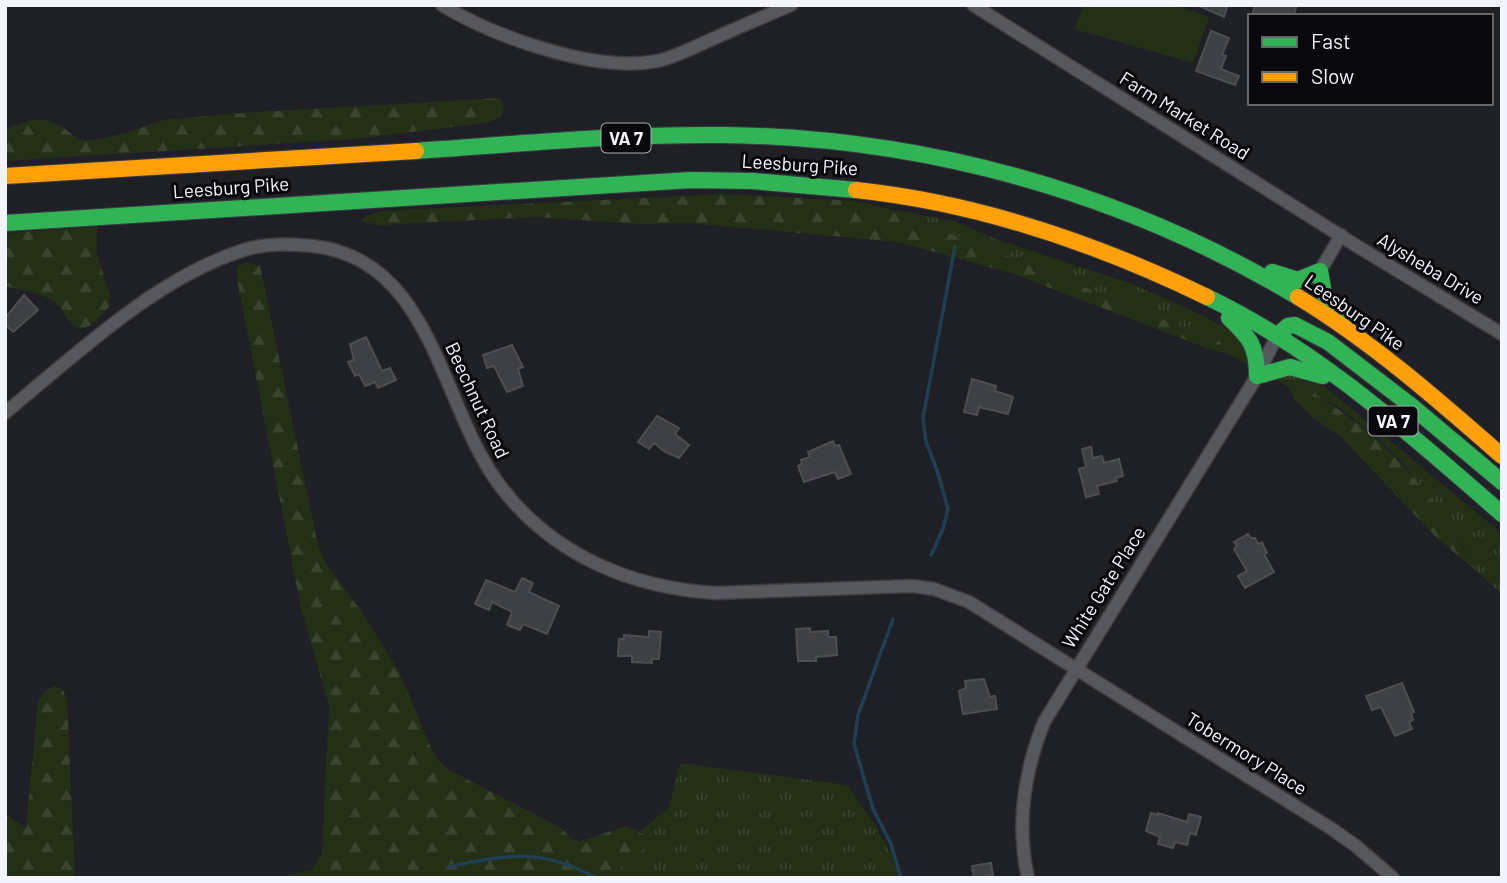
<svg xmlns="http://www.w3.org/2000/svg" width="1507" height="883" font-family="Barlow,sans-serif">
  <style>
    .grass { fill: url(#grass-tufts) }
    .forest { fill: url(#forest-firs) }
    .pitch { fill: #243016 }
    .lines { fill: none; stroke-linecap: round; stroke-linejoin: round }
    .stream { stroke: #1f4054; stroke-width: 3.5 }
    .building { fill: #3e4045; stroke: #4d4e53; stroke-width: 2 }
    .street-casing { stroke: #3c3c42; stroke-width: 15 }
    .fast-casing { stroke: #3c3c42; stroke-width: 18 }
    .slow-casing { stroke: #3c3c42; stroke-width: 18 }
    .street { stroke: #57585d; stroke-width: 12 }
    .fast { stroke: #30b455; stroke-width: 16 }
    .slow { stroke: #ff9f0a; stroke-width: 16 }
    .labels { text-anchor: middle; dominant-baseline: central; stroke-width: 6; stroke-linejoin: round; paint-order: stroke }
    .shield { fill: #08080d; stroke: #acadb5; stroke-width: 2 }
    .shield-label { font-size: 18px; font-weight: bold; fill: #f3f4fd }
    .street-label { font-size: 19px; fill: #f3f4fd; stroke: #08080d }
  </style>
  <defs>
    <pattern id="grass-tufts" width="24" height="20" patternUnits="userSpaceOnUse" patternTransform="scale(1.75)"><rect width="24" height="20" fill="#243016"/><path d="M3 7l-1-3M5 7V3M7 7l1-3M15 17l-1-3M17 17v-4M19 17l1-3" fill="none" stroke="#3a442d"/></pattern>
    <pattern id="forest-firs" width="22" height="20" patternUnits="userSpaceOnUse" patternTransform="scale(1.75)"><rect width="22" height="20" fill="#243016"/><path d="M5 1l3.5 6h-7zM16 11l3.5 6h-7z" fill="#3a442d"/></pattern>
  </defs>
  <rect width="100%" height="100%" fill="#1f2026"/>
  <!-- grass -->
  <path class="grass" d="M889 209 953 221 1001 241 1132 284 1204 316 1241 337 1250 365 1228 354 1220 342Z
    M1284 374 1325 387 1502 534V594L1472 567 1464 548 1406 467 1377 437 1337 406 1297 382 1289 387 1275 379Z
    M680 763 847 785 877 828 903 878H426L627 843 669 807Z"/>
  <!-- forest -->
  <path class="forest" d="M500 98 504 108 501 117 486 123 353 139 5 161V129L31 120H47L64 128 79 140H97L129 132 164 120 241 113Z
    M724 194 856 201 889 209 1220 342 1228 354 1212 350 1014 274 898 242 690 223 641 224 536 217 379 225 360 221 367 216 381 211Z
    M97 227V254L110 296 109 307 92 325 80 329C64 321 66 310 53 301 40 291 21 291 5 286V233Z
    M246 262 260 266 318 546 326 564 361 611 399 671 430 746 439 761 449 770 561 828 573 840 581 841 626 826 645 835 648 845 617 871 618 878H548C535 871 521 873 508 878H274L311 870 322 855 329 706 301 608 237 279 238 267Z
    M1297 382C1359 420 1401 455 1442 516 1454 532 1464 548 1472 567L1436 537 1339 435 1311 416 1294 399 1289 387Z
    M55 686 63 690 67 701 75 878H5V814L26 828 38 701 46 690Z"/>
  <!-- pitch -->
  <path class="pitch" d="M1084 5H1173L1209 17 1193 63 1074 29Z"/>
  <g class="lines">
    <!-- stream -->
    <path class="stream" d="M931 555 943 529 948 509 937 470 926 442 923 418 955 247
      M893 619 858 715 854 744 873 809 891 844 901 878
      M449 867C507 854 543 848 596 878"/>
  </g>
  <!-- building -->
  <path class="building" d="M1197 5H1228L1224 17Z
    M1255 5H1297L1293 16H1252Z
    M1211 31 1229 38 1222 55 1226 56 1221 69 1239 76 1235 85 1196 71Z
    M24 295 38 310 13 332 5 324V318Z
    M366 337 382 371 390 368 396 380 378 388 375 382 365 386 359 374 355 376 348 362 354 360 350 344Z
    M512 345 523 367 518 369 523 386 507 392 494 366 487 368 483 355Z
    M972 379 996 386 995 391 1013 397 1008 414 979 407 977 415 964 412Z
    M657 416 679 428 675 434 689 445 679 458 665 452 654 443 649 449 638 442Z
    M833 441 835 446 839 445 851 474 838 479 835 472 804 482 798 466 802 464 801 460 810 457 808 452Z
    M1091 447 1093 458 1102 456 1104 463 1119 459 1123 476 1116 478 1117 481 1097 486 1099 494 1086 497 1079 469 1086 467 1082 449Z
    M1248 534 1251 538H1255L1258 544 1262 542 1267 553 1264 554 1274 572 1245 588 1238 576 1247 571 1234 549 1237 546 1234 542Z
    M522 578 533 583 529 592 559 606 547 634 523 624 520 630 507 625 512 612 492 602 489 610 475 604 486 580 515 592Z
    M810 628V632L828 631V637H836L837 655 816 657V661H798L796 629Z
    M649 631 661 632 659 659H652V663L632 662V656H618L619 639H624V635L649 637Z
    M984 679 990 697 995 696 997 709 963 714 959 691 966 688 965 681Z
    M1402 683 1414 712 1411 713 1413 720 1409 722 1412 729 1395 736 1381 707 1372 710 1366 696Z
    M1151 813 1158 815V813L1187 822 1189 814 1201 817 1196 835 1190 833 1187 845 1175 842 1173 848 1158 844 1160 837 1146 831Z
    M991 863 993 876 974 878 972 866Z"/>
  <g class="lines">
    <!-- street casing -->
    <g class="street-casing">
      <path id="street" d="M442 5C495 37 595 73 657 61 677 57 698 45 717 37 741 26 766 16 791 5
        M973 5 1365 251 1502 334
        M1320 271 1341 235
        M5 413C75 355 157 277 244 250 266 243 288 244 312 246 434 258 440 408 501 487 554 556 632 588 716 593L913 586 934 589 969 602 1332 829 1356 846 1393 878
        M1028 878C1016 824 1024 772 1044 722L1257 376 1277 336"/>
    </g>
    <!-- fast casing -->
    <g class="fast-casing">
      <path id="fast" d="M416 151C518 144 621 134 723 135 925 137 1125 193 1298 297
        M5 223 691 180 752 181 856 190
        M1272 272 1298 280 1320 271 1324 294 1345 318
        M1207 297C1318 350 1410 434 1502 514
        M1229 318C1250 338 1257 346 1257 376L1290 367 1323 376
        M1277 336 1288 326 1295 325 1328 342 1409 404 1502 482"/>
    </g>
    <!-- slow casing -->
    <g class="slow-casing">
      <path id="slow" d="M5 176 416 151
        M856 190C978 203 1096 243 1207 297
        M1298 297C1372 342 1437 399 1502 456"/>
    </g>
    <!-- street -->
    <use href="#street" class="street"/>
    <!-- fast -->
    <use href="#fast" class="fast"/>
    <!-- slow -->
    <use href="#slow" class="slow"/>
  </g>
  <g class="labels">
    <!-- shield labels -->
    <g class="shield">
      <rect x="601.5" y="123.5" width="49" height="29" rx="5"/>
      <rect x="1368.5" y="406.5" width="49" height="29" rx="5"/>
    </g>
    <g class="shield-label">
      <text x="626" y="138">VA 7</text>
      <text x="1393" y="421">VA 7</text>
    </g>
    <!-- street labels -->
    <g class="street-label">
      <text transform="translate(1185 115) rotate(32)">Farm Market Road</text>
      <text transform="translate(800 164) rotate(4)">Leesburg Pike</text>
      <text transform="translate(231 187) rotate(-4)">Leesburg Pike</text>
      <text transform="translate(1431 268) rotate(31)">Alysheba Drive</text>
      <text transform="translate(1355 312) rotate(35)">Leesburg Pike</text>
      <text transform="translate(478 400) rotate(65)">Beechnut Road</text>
      <text transform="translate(1103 587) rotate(-58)">White Gate Place</text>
      <text transform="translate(1247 753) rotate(32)">Tobermory Place</text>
    </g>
  </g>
  <!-- border -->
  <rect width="1507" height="883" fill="none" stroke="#f3f4fd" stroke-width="14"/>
  <!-- legend -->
  <rect x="1248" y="14" width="245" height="91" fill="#08080d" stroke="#66666d" stroke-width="2"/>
  <rect x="1262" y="37" width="35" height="10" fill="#30b455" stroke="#66666d" stroke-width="2"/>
  <text x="1311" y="49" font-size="21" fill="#f3f4fd">Fast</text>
  <rect x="1262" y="72" width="35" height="10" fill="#ff9f0a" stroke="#66666d" stroke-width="2"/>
  <text x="1311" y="84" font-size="21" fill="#f3f4fd">Slow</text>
</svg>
